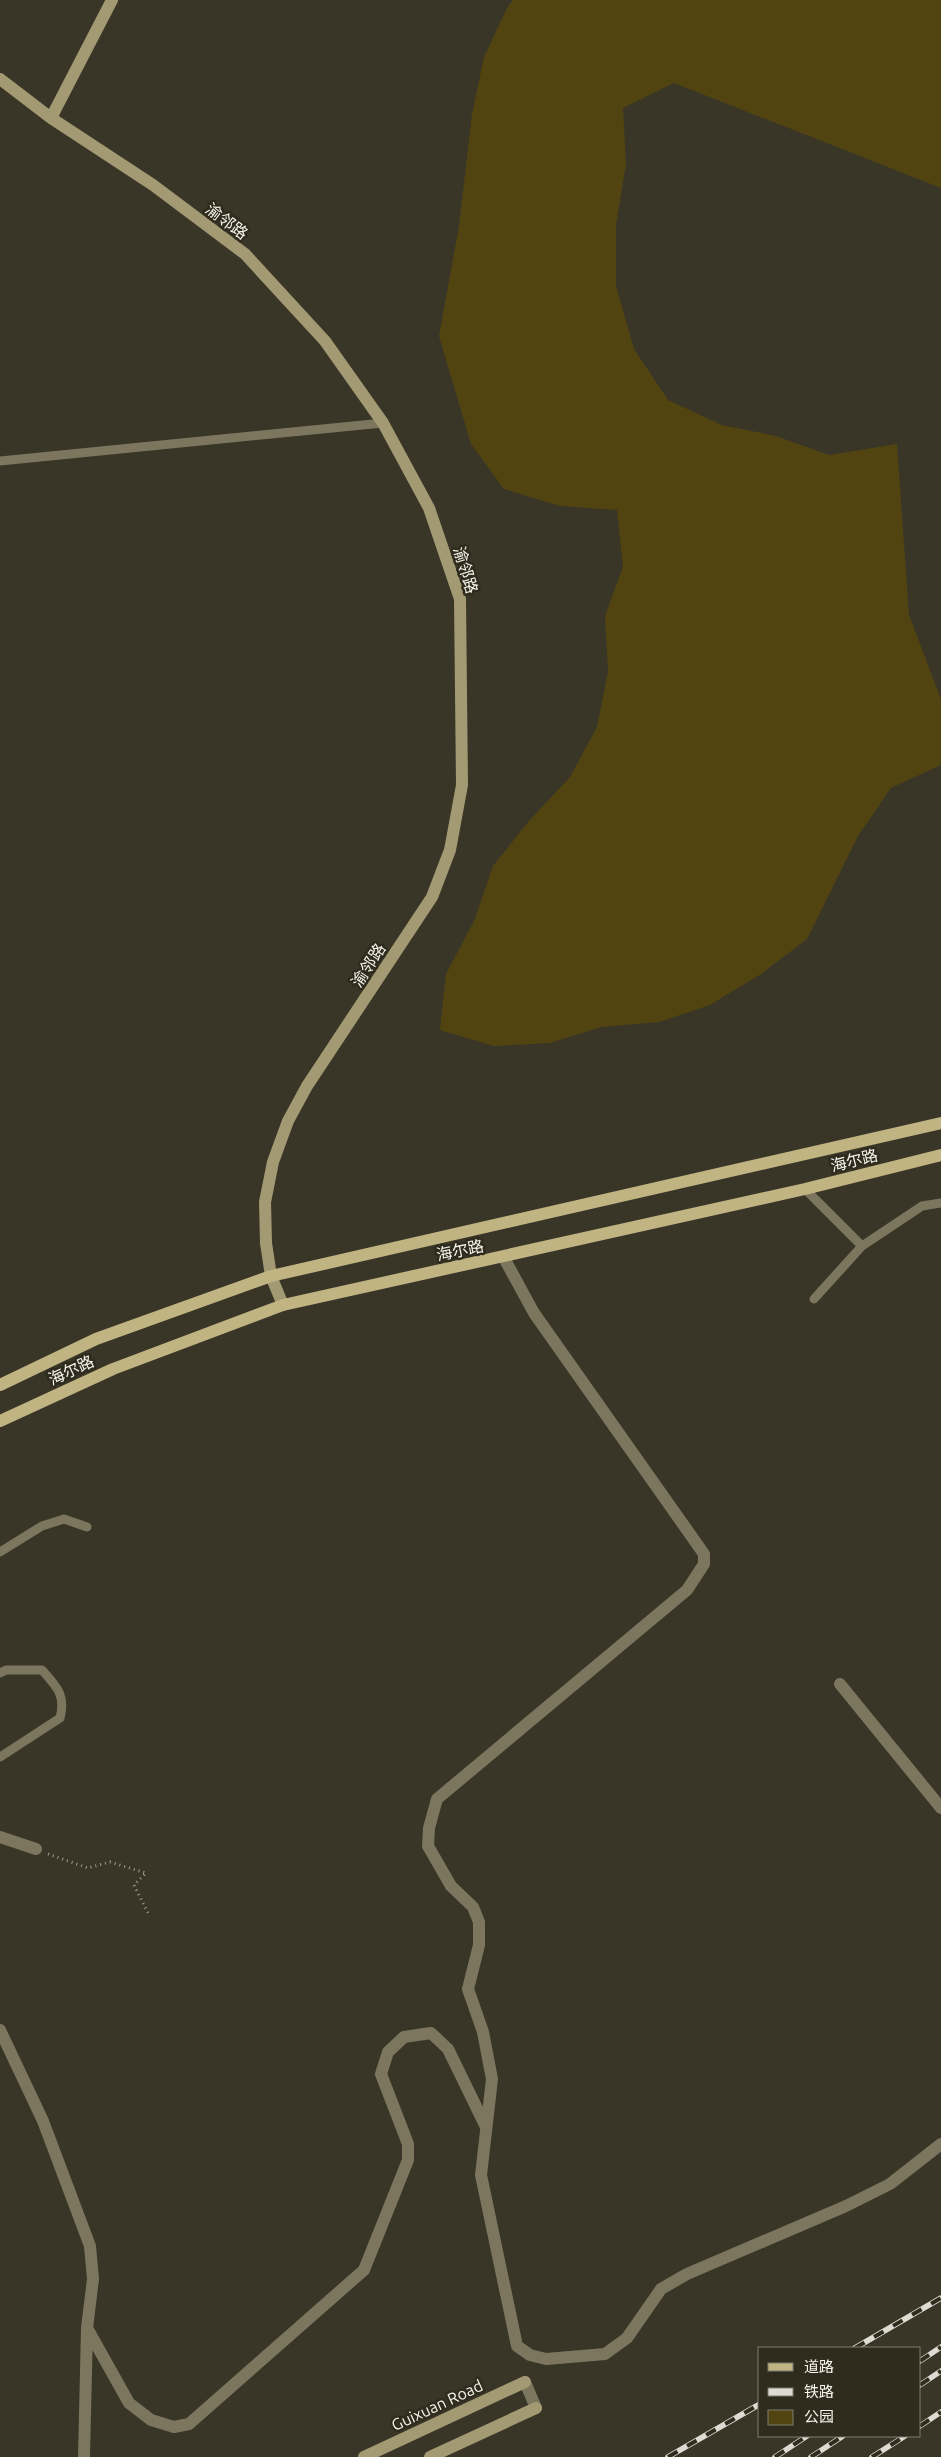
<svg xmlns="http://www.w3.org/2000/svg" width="941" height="2457" font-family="Ubuntu,'Noto Sans SC',sans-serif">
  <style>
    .green { fill: #514411 }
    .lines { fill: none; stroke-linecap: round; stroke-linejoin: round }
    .path { stroke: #9e9c91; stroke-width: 3; stroke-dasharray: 1 4; stroke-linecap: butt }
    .lane { stroke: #7c765e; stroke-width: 9 }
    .street { stroke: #7c765e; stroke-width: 12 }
    .secondary { stroke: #a39973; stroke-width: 12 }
    .primary { stroke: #c1b483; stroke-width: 12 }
    .rail-casing { stroke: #dedcd2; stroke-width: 5.5 }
    .rail { stroke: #2f2c1e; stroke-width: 4; stroke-dasharray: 11; stroke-linecap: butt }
    .labels { text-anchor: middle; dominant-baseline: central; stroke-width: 5; stroke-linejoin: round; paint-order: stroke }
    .street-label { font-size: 16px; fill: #f6f4eb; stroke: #2f2c1e }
  </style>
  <rect width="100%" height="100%" fill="#393628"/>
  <!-- green -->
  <path class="green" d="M513 0H941V188L674 83 623 108 626 164 616 225V286L634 349 668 400 722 425 776 436 829 455 897 444 909 615 941 699V765L891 788 858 836 807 939 761 974 710 1005 659 1022 602 1027 550 1043 494 1046 440 1030 446 974 474 921 493 866 528 822 570 777 597 727 608 672 605 616 623 567 617 510 560 506 504 489 471 444 439 336 459 226 472 114 484 57 508 6Z"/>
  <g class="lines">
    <!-- path -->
    <path class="path" d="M48 1854 88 1868 110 1862 146 1873 134 1885 149 1915"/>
    <!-- lane -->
    <path class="lane" d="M0 461 383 423
      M805 1189 862 1246
      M814 1299 862 1246 922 1206 941 1203
      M0 1552 42 1526 64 1519 87 1527
      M0 1673 6 1670H42C57 1687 66 1695 60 1718L0 1757"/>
    <!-- street -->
    <path class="street" d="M504 1258 534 1313 704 1554V1564L687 1590 437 1799 429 1828 428 1846 451 1886 473 1907 479 1922V1945L468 1989 483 2032 492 2079 481 2175 517 2346 530 2355 546 2359 605 2354 627 2338 661 2289 687 2274 846 2206 890 2184 941 2144
      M840 1684 941 1808
      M0 1837 36 1849
      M0 2030 43 2121 90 2246 93 2279 87 2328 84 2457
      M87 2328 129 2403 151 2420 174 2427 189 2424 364 2270 408 2160V2144L381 2074 388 2052 404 2037 431 2033 448 2049 486 2127
      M525 2382 536 2408"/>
    <!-- secondary -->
    <path class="secondary" d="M112 0 51 118 153 185 245 254 325 341 383 423 429 508 460 599 462 785 450 850 432 897 307 1086 288 1121 273 1162 265 1202 266 1243 271 1276 283 1305
      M0 79 51 118
      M364 2457 525 2382
      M430 2457 536 2408"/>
    <!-- primary -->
    <path class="primary" d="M0 1385 96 1339 271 1276 941 1123
      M0 1421 113 1369 283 1305 805 1189 941 1155"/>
    <!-- rail casing -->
    <g class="rail-casing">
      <path id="rail" d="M855 2348 941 2298
        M920 2361 941 2347
        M920 2385 941 2371
        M920 2426 941 2412
        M668 2457 760 2404
        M775 2457 807 2436
        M811 2457 843 2436
        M872 2457 905 2436"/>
    </g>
    <!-- rail -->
    <use href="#rail" class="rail"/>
  </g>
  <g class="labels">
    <!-- street labels -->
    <g class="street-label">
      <text transform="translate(227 221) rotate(37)">渝邻路</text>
      <text transform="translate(466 570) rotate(73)">渝邻路</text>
      <text transform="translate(368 965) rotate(-57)">渝邻路</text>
      <text transform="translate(854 1160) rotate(-14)">海尔路</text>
      <text transform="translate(460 1250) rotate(-12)">海尔路</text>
      <text transform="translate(71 1370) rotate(-25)">海尔路</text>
      <text transform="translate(437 2405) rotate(-25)">Guixuan Road</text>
    </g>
  </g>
  <!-- legend -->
  <rect x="758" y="2347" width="162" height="90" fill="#2f2c1e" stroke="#7f7c70"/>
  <rect x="768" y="2363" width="25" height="8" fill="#c1b483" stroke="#7f7c70"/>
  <text x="804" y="2372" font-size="15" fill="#f6f4eb">道路</text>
  <rect x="768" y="2388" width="25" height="8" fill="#dedcd2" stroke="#7f7c70"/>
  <text x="804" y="2397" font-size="15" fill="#f6f4eb">铁路</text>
  <rect x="768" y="2410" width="25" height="15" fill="#514411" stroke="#7f7c70"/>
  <text x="804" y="2422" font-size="15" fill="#f6f4eb">公园</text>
</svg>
